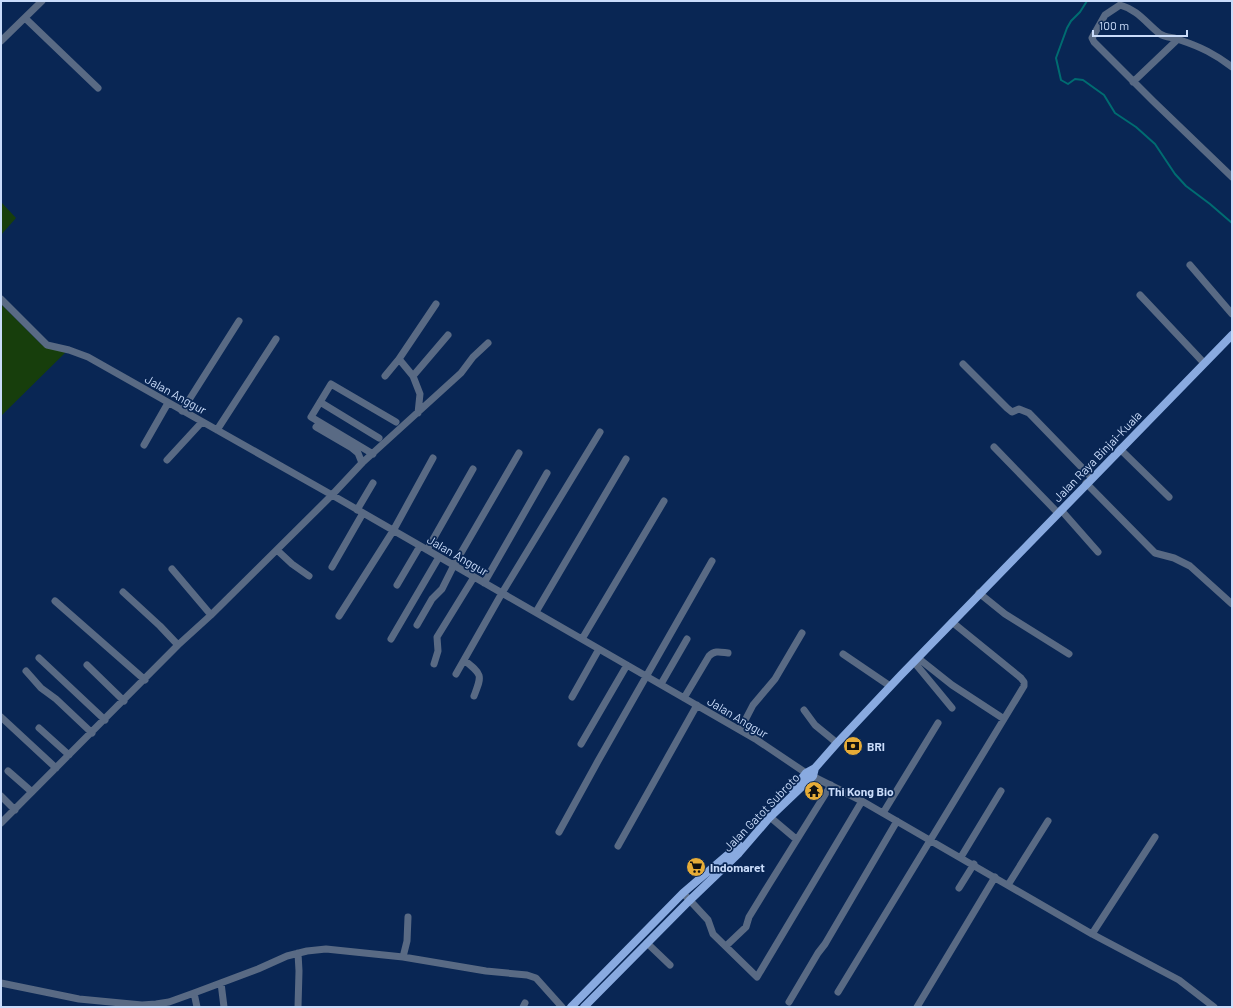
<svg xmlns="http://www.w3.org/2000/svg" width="1233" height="1008" font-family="Barlow,sans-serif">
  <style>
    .green { fill: #173e0c }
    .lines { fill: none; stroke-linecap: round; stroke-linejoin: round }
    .stream { stroke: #006c71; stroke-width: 2 }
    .minor { stroke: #596a84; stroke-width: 7 }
    .major { stroke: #89aae0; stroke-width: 8 }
    .labels { text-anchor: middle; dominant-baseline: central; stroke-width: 3.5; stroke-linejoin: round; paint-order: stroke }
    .street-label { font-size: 12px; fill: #cadcfa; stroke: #092654 }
    .poi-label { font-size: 12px; font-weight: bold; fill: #cadcfa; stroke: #092654; text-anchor: start }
  </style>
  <rect width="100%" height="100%" fill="#092654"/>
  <!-- green -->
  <path class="green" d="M1 202 16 218 1 235Z
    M1 304 42 345 66 352 1 416Z"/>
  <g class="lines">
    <!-- stream -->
    <path class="stream" d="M1087 1 1080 12 1071 21 1067 28 1056 58 1061 80 1068 84 1075 79 1083 80 1104 95 1115 113 1136 127 1155 144 1175 174 1186 186 1210 204 1232 223"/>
    <!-- minor -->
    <path class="minor" d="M25 18 98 88
      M1 41 42 1
      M1232 67C1215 54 1201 47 1180 40 1174 37 1166 38 1160 34 1146 23 1138 10 1120 5L1105 15 1092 38 1094 42 1153 101 1232 177
      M1133 82 1178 39
      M1190 265 1232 314
      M1140 295 1204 363
      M1 299 47 345 69 350 88 357 332 495 757 740 806 773 862 801 1092 934 1179 980 1214 1007
      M399 359 413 376 420 394 418 413
      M963 364 1007 408 1012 412 1019 409 1029 413 1092 478
      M385 376 399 359 436 304
      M413 376 448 335
      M320 402 379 438
      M182 411 239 321
      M316 427 352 448 358 453 362 463
      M217 430 276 339
      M144 445 168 403
      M994 447 1058 513
      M1120 449 1169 497
      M373 454 311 417 331 384 396 422
      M167 460 202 422
      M1086 483 1155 553 1174 558 1190 566 1232 604
      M357 510 373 483
      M1061 510 1098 552
      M277 550 292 564 309 576
      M427 550 473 469
      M332 567 363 513
      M172 569 211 615
      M484 583 547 473
      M397 585 420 546
      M123 592 160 626 178 645
      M979 593 1005 614 1069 654
      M55 601 145 680
      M536 612 626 459
      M339 616 393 531 433 458
      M417 625 432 599 442 589 454 565 519 453
      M391 639 439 557
      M582 639 664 501
      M843 654 890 686
      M39 658 105 720
      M918 658 952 685 1004 719
      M464 660C483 675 482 675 474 696
      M914 662 952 708
      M434 664 438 651 437 637 474 577
      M87 665 124 701
      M26 671 41 688 56 699 92 733
      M456 674 502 593 600 432
      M661 684 687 639
      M572 697 599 649
      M684 698 709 656C715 650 720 652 728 653
      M804 710 815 725 837 743
      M1 717 56 768
      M39 728 69 755
      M740 730 753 705 775 679 802 633
      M581 744 627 665
      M8 771 32 792
      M1 796 15 810
      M883 813 938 723
      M770 817 796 839
      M1 823 178 645 211 615 332 495 362 463 461 373 473 357 488 343
      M559 832 598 761 712 561
      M618 846 697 705
      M961 857 1001 791
      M1008 885 1048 821
      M959 888 974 864
      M683 893 708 920 713 934 757 977 862 801
      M1092 934 1155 837
      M647 943 670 965
      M726 946 746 927 749 917 768 886 831 785
      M298 953 299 971 298 1007
      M403 957 407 941 408 917
      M1 983 79 999 142 1005 156 1004 169 1002 194 993 258 969 287 956 307 951 326 949 403 957 486 971 527 975 536 978 562 1007
      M221 983 224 1007
      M838 992 1024 686V682L1021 678 952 622
      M194 993 197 1007
      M789 1002 818 953 825 944 897 821
      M523 1007 525 1003
      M917 1007 995 877"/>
    <!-- major -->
    <path class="major" d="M793 790 806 773 815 768
      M571 1007 683 893 739 845
      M584 1007 689 901 739 853 770 817 813 776 815 768 837 743 901 675 1232 335"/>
  </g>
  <!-- icons -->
  <defs>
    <g id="bank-disc" transform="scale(1)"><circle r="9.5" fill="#e7ac37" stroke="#092654"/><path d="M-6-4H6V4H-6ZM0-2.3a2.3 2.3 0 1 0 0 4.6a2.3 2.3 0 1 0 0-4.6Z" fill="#111"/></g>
    <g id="temple-disc" transform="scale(1)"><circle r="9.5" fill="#e7ac37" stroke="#092654"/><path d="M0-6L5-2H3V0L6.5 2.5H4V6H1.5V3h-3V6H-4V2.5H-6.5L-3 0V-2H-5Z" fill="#111"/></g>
    <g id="supermarket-disc" transform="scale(1)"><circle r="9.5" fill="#e7ac37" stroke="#092654"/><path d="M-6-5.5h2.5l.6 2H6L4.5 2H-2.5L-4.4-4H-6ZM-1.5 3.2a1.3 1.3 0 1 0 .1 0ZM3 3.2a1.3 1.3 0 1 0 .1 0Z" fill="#111"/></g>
  </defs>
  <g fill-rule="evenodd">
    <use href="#bank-disc" x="853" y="746"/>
    <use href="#temple-disc" x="814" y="791"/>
    <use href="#supermarket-disc" x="696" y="867"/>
  </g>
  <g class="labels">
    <!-- street labels -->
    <g class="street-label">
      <text transform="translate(176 394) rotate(29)">Jalan Anggur</text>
      <text transform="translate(1097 456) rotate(-46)">Jalan Raya Binjai-Kuala</text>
      <text transform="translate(458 555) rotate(30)">Jalan Anggur</text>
      <text transform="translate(738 717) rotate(31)">Jalan Anggur</text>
      <text transform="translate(761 812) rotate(-46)">Jalan Gatot Subroto</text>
    </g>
    <!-- poi labels -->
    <g class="poi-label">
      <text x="867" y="746">BRI</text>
      <text x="828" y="791">Thi Kong Bio</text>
      <text x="710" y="867">Indomaret</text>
    </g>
  </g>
  <!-- border -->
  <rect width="1233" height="1008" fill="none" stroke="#cadcfa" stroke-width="4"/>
  <!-- scale -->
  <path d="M1093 30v6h94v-6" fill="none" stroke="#cadcfa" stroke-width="2"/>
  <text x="1099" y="30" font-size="12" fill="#cadcfa" stroke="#092654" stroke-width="3" paint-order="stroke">100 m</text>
</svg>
